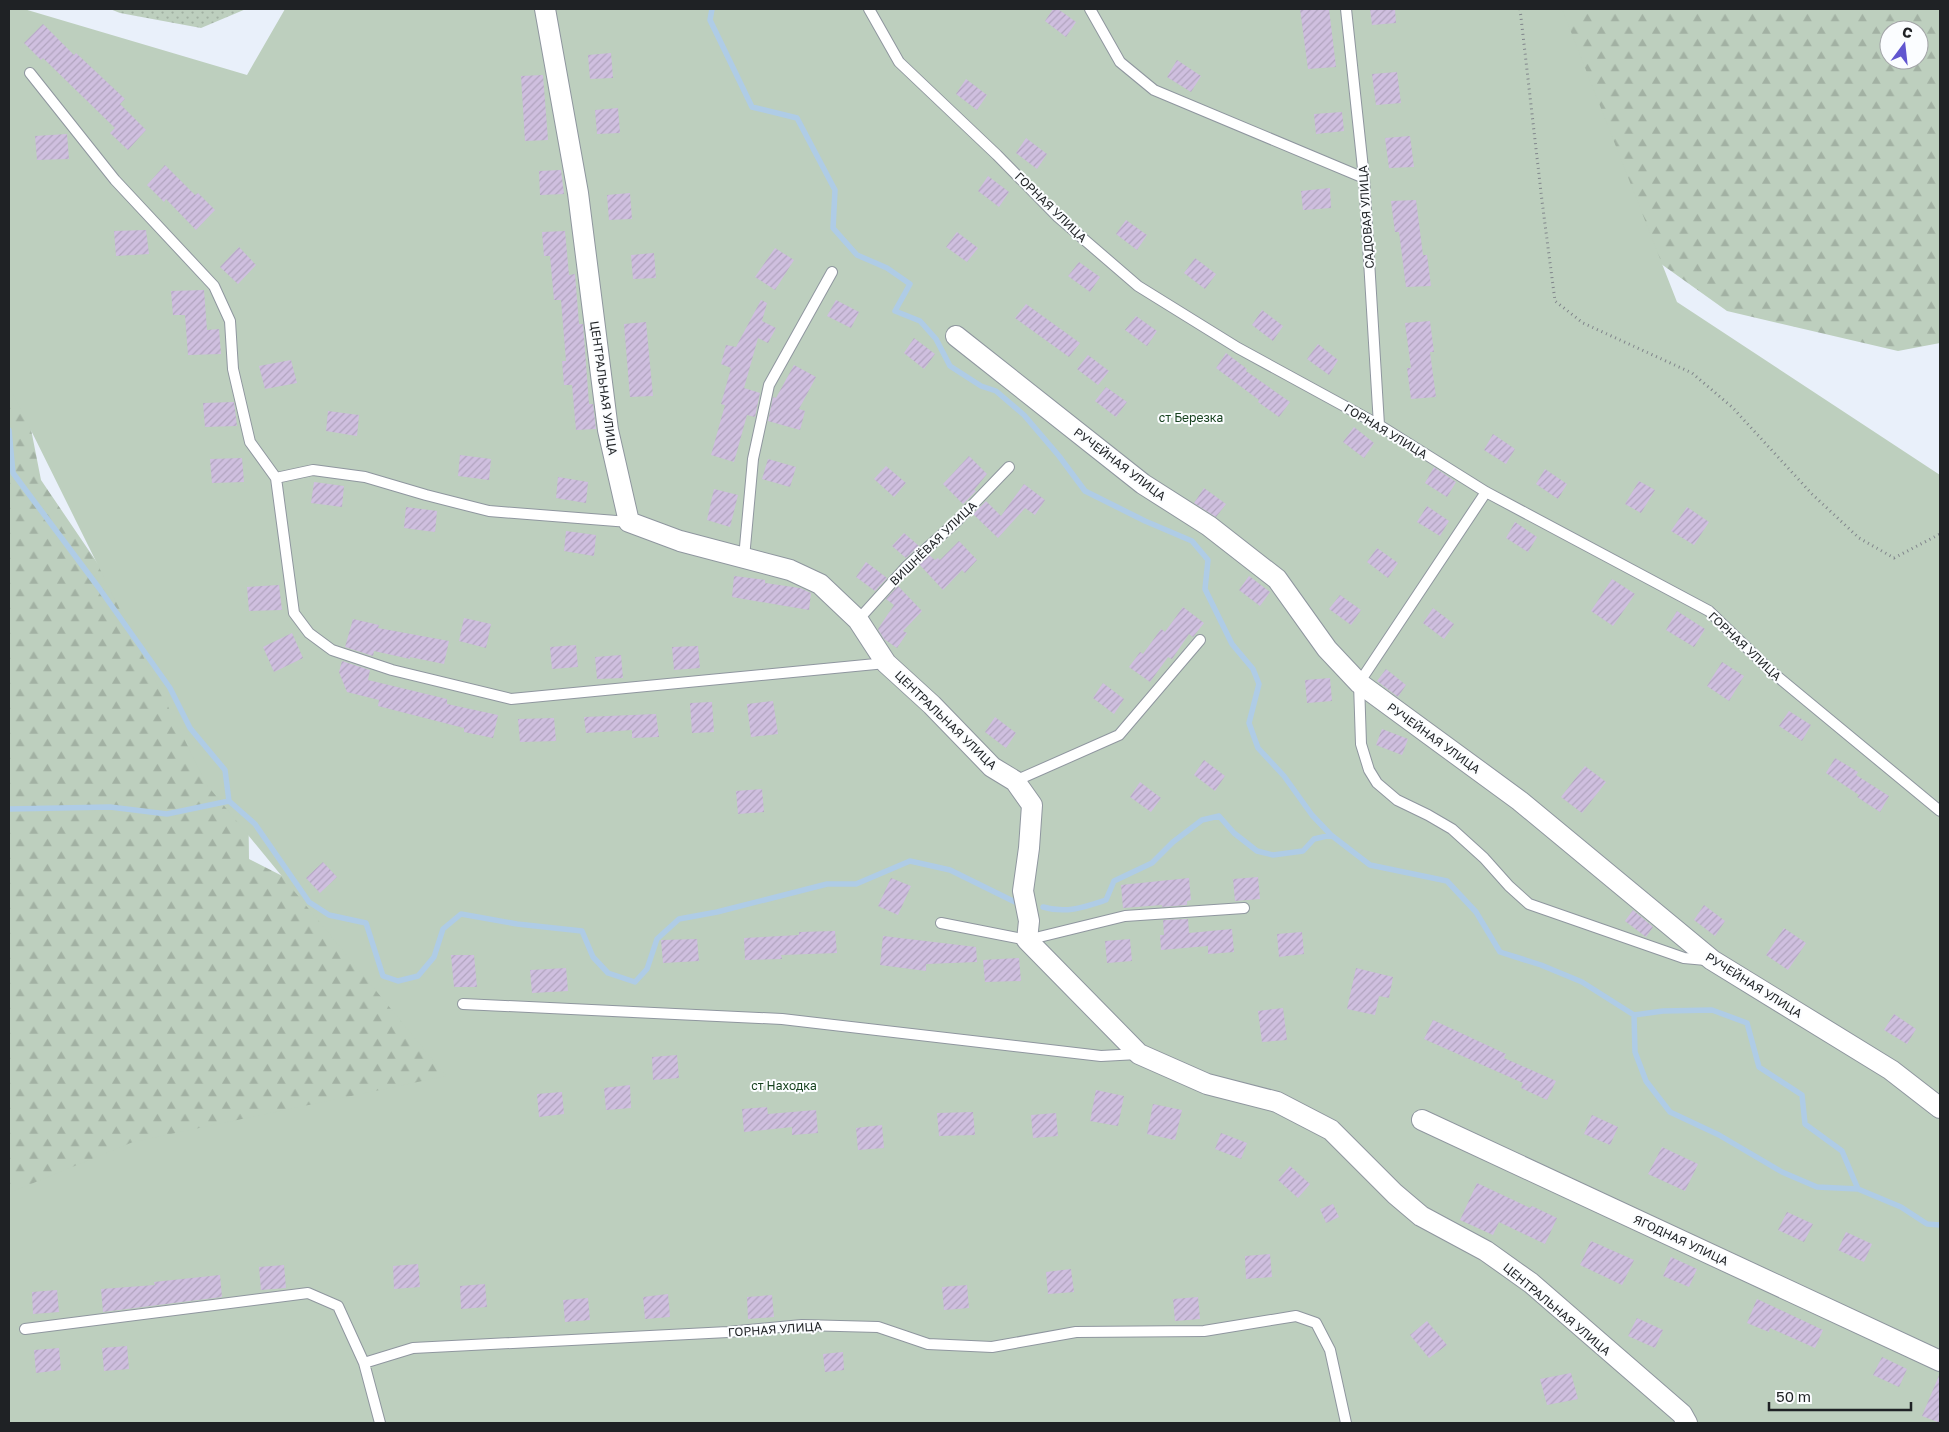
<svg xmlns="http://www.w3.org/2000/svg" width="1949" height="1432" font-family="'Golos Text',sans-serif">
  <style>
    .grass { fill: url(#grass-dots) }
    .forest { fill: url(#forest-firs); fill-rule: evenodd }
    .garden { fill: #bdcfbe }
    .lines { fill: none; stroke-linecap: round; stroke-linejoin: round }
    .stream { stroke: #afcce6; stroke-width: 5.5 }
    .building { fill: url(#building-hatch) }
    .service-casing { stroke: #8f969f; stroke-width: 12 }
    .minor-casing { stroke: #8f969f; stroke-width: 22 }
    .path { stroke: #80858b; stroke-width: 3; stroke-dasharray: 1 4; stroke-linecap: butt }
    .service { stroke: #fff; stroke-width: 10 }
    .minor { stroke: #fff; stroke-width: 20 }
    .labels { text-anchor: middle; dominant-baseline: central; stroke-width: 4; stroke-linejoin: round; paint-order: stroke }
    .street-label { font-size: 12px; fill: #1f2225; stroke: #fbfdff }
    .park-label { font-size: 12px; fill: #16411e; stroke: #fbfdff }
  </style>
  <defs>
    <pattern id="grass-dots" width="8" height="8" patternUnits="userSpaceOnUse" patternTransform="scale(1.25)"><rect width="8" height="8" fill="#bdcfbe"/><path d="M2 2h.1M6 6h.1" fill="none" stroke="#a2b1a3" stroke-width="1.8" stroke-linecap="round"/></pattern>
    <pattern id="forest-firs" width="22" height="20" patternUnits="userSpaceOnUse" patternTransform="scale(1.25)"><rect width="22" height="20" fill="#bdcfbe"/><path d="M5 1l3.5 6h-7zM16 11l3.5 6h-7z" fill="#a2b1a3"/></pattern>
    <pattern id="building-hatch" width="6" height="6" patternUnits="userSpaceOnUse" patternTransform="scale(1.25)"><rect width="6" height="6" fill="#cfbfdf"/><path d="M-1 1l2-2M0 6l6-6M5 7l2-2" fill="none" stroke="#b1a4bf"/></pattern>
  </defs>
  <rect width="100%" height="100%" fill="#e9f0fa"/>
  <!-- grass -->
  <path class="grass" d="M110 9H246L201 28 120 13Z"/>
  <!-- forest -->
  <path class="forest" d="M1484 9H1940V343L1898 351 1727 311 1594 216ZM1889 30H1919V60H1889Z
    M9 317 41 480 248 785 249 859 347 909 417 848 467 1119 9 1198Z"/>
  <!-- garden -->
  <path class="garden" d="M9 9H24L247 75 285 9H1562L1677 302 1940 475V1423H9V1193L133 1142 446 1076 207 785 9 386Z"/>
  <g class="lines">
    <!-- stream -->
    <path class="stream" d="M712 9 710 20 752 107 797 118 835 190 833 228 857 255 887 268 910 284 895 311 920 321 936 339 950 366 981 386 996 391 1024 415 1059 456 1085 491 1145 521 1192 541 1208 560 1205 589 1232 644 1253 669 1259 684 1249 723 1258 748 1284 776 1312 815 1331 835
      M9 430 13 473 99 588 170 688 190 728 225 770 229 801 255 824 309 902 329 915 366 923 383 976 398 981 418 976 434 957 443 929 461 914 517 924 582 931 593 957 608 973 635 982 647 969 657 939 679 919 717 912 827 884H856L910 861 950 870 1015 902
      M9 809 110 807 167 814 229 801
      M1043 907C1066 914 1085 907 1106 900L1114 881 1152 863 1173 842 1202 820 1219 816 1234 833 1257 851 1273 855 1303 851 1314 839 1331 835 1370 865 1447 881 1476 912 1500 952 1541 965 1582 982 1634 1015 1663 1011 1712 1010 1747 1023 1759 1067 1802 1095 1805 1124 1842 1151 1858 1189 1901 1207 1927 1224 1940 1225
      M1634 1015 1635 1052 1646 1081 1670 1112 1719 1135 1782 1172 1817 1187 1858 1189"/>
  </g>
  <!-- building -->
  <path class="building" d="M1053 9H1058L1076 22 1066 37 1045 21Z
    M1300 9H1329L1336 67 1308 69Z
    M1370 9H1395L1396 23 1372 25Z
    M43 24 74 55 76 53 125 99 120 104 146 130 128 150 110 133 115 128 43 58 41 60 24 43Z
    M611 53 613 78 590 79 588 55Z
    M1177 60 1201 76 1191 92 1167 77Z
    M1397 72 1401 103 1376 105 1372 74Z
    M543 75 548 140 525 141 521 76Z
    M966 79 987 95 977 110 956 94Z
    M618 108 620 133 597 134 595 110Z
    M1342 112 1344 131 1316 134 1314 114Z
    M67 134 69 159 37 160 35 136Z
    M1410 136 1414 167 1389 168 1385 138Z
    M1026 138 1047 154 1037 169 1016 153Z
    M165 165 195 195 198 193 215 210 196 230 166 199 164 202 147 185Z
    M561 170 564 194 540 195 539 171Z
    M988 176 1009 192 999 207 978 191Z
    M1330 188 1331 208 1303 210 1301 191Z
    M630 193 632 219 609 220 607 195Z
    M1416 200 1423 255H1427L1431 286 1406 287 1399 232H1395L1391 201Z
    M1126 220 1147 235 1137 250 1116 234Z
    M146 230 149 254 116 256 114 231Z
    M565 231 569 275 575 274 579 324H583L589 404H593L596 429 576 430 572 385H564L562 361H566L561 300H554L550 256H544L542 232Z
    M957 232 978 248 967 262 946 247Z
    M239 247 256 265 238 284 220 267Z
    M775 248 794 260 775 290 755 277Z
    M654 253 656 278 633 279 631 255Z
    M1195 258 1216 274 1205 289 1184 273Z
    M1079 262 1100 277 1090 292 1068 276Z
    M204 290 207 330 219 329 221 354 188 355 185 315H173L171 291Z
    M761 300 767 303 762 321 776 328 768 343 758 338 744 388 760 393 755 417 747 415 734 462 711 455 725 405 721 404 731 368 721 364 726 345 736 347Z
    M836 300 859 312 851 328 827 316Z
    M1026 304 1080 343 1069 357 1015 318Z
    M1262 310 1283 326 1273 341 1252 325Z
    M1136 316 1157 331 1147 346 1125 330Z
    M1430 321 1434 352H1430L1436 397 1411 399 1407 368H1411L1405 323Z
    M646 322 653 396 630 397 624 324Z
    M914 338 935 354 924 369 904 353Z
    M1318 344 1338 360 1329 375 1307 359Z
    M1226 353 1247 369 1246 371 1290 402 1279 417 1258 402 1259 400 1216 368Z
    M1088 355 1109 371 1098 385 1077 369Z
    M291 360 297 383 265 389 259 366Z
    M794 365 816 377 799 409 805 411 800 430 768 421 773 397 776 398Z
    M1106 387 1127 402 1116 417 1095 401Z
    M234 402 237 426 205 427 203 403Z
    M328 411 359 415 357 436 326 431Z
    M1354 427 1374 443 1364 458 1343 442Z
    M1493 434 1515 449 1506 464 1484 450Z
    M460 455 491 459 489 480 458 476Z
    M969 456 987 474 974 490 976 491 963 504 943 484Z
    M242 458 244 482 212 483 210 459Z
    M768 459 796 467 790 487 762 479Z
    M886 466 906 483 894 497 874 479Z
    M1434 467 1456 482 1447 497 1425 483Z
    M1545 469 1567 484 1558 499 1536 484Z
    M558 477 588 482 586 503 556 498Z
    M1639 481 1655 490 1641 513 1625 504Z
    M314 482 344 486 342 507 311 503Z
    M1024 484 1045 500 1035 515 1025 508 998 538 973 514 986 501 1001 516Z
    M1204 488 1226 504 1216 517 1194 503Z
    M714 489 738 495 730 527 707 520Z
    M1427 506 1449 521 1440 536 1417 522Z
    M406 507 437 511 435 532 404 528Z
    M1687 507 1709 522 1694 545 1671 531Z
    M1515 522 1537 537 1528 552 1506 538Z
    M566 531 596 535 594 556 564 551Z
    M904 533 919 546 906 558 892 546Z
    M959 541 977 560 965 573 962 570 943 590 919 564 929 555 935 560 938 558 940 560Z
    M1377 548 1398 563 1388 578 1367 562Z
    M866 562 887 578 875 591 856 577Z
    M734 576 765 580V583L800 588 811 593 809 610 732 597Z
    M1249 576 1270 592 1260 606 1239 590Z
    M1612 579 1635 594 1613 626 1591 611Z
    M279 585 282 610 249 611 247 587Z
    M898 586 922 611 903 631 907 633 897 648 884 639 878 629 894 605 886 599Z
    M1340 595 1361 610 1351 625 1329 609Z
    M1183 607 1204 623 1193 637 1189 634 1172 659 1168 657 1150 682 1129 667 1140 652 1143 654 1161 629 1165 632Z
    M1433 608 1454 624 1444 639 1423 623Z
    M1677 611 1705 629 1694 647 1666 630Z
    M464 618 491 624 486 648 459 641Z
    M353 619 379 625 378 628 449 641 444 664 410 657V659L374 651 373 656 345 647Z
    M292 633 303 658 274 672 263 647Z
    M576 645 578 667 552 669 550 647Z
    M698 646 700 668 674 670 672 647Z
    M621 655 623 678 597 679 595 657Z
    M342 661 370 670 368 680 447 699V704L498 715 493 738 464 732V728L378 706 379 700 347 692 339 672Z
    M1722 662 1744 676 1729 701 1707 686Z
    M1386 669 1406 685 1398 697 1377 681Z
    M1330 678 1332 701 1307 703 1305 680Z
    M1103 683 1124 699 1114 714 1093 698Z
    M773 701 778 734 751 737 747 704Z
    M712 702 714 732 692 733 690 703Z
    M1789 711 1811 725 1802 741 1779 726Z
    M656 714 659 737 632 738V730L586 733 584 717Z
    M995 717 1016 733 1006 748 985 732Z
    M554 718 556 741 520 742 518 719Z
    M1382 729 1408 739 1402 755 1376 745Z
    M1835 758 1858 772 1856 775 1889 796 1880 812 1857 797 1859 795 1826 773Z
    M1204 760 1225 776 1215 791 1194 775Z
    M1585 766 1606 782 1582 813 1561 797Z
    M1140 782 1161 798 1151 812 1130 797Z
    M762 789 764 812 738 814 736 791Z
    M323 862 337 877 320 893 306 878Z
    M1258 877 1260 899 1235 901 1233 879Z
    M891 878 911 886 898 915 878 906Z
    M1189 878 1191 900 1187 901V905L1162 907V905L1123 908 1121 885Z
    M1704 905 1725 921 1715 936 1694 920Z
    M1633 910 1653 927 1646 937 1625 921Z
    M1188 919 1189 933 1232 929 1234 952 1208 954V946L1161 950 1160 935H1164L1163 920Z
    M1784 928 1806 943 1788 970 1766 955Z
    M835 931 837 953 781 955 782 959 745 960 744 938 799 935V932Z
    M1302 932 1304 954 1279 957 1277 934Z
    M883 936 976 947 977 962 926 964V971L880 965Z
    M697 939 699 961 663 963 661 940Z
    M1130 939 1132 961 1107 963 1105 941Z
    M451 955H474L477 987H454Z
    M1019 958 1021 981 985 982 983 960Z
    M566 968 568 991 532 993 530 970Z
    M1356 968 1393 977 1389 998 1379 996 1375 1015 1347 1009Z
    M1283 1008 1287 1040 1262 1042 1258 1011Z
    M1894 1014 1916 1029 1907 1044 1884 1030Z
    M1433 1020 1506 1054 1504 1058 1556 1081 1547 1100 1521 1088 1523 1083 1424 1039Z
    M677 1055 679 1078 653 1080 652 1057Z
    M630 1085 631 1108 606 1110 604 1088Z
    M1096 1090 1124 1096 1118 1126 1090 1121Z
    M562 1092 564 1114 539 1117 537 1094Z
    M1153 1104 1182 1110 1175 1140 1147 1134Z
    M767 1107 768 1114 816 1110 818 1133 792 1135V1127L744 1132 742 1109Z
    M973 1112 975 1135 939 1136 937 1113Z
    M1056 1113 1058 1136 1033 1138 1031 1115Z
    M1592 1115 1618 1127 1610 1145 1584 1134Z
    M882 1125 884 1148 858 1150 856 1128Z
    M1221 1133 1247 1143 1241 1159 1215 1149Z
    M1662 1147 1698 1164 1685 1191 1648 1174Z
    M1290 1166 1310 1184 1298 1198 1278 1180Z
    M1477 1183 1530 1208 1532 1206 1557 1218 1545 1244 1499 1222 1493 1235 1460 1220Z
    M1333 1204 1339 1217 1326 1223 1320 1209Z
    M1787 1212 1813 1224 1804 1242 1778 1230Z
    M1846 1232 1872 1244 1864 1262 1838 1250Z
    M1591 1241 1634 1260 1622 1285 1580 1265Z
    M1270 1254 1272 1277 1246 1279 1245 1256Z
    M1671 1257 1697 1269 1689 1287 1663 1276Z
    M418 1264 420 1287 394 1289 393 1266Z
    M284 1265 286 1288 261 1290 259 1267Z
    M1071 1269 1074 1292 1048 1294 1046 1272Z
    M220 1275 222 1297 103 1312 101 1289 155 1285 154 1282Z
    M485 1284 487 1307 461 1309 460 1286Z
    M967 1285 969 1308 944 1310 942 1287Z
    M57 1290 59 1312 33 1314 32 1292Z
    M668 1294 670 1317 645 1319 643 1297Z
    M772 1295 774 1317 748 1319 747 1297Z
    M1198 1297 1200 1319 1175 1321 1173 1299Z
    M588 1298 590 1320 565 1322 563 1300Z
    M1757 1299 1823 1330 1815 1348 1770 1328 1769 1332 1747 1323Z
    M1637 1318 1663 1330 1655 1348 1628 1336Z
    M1427 1321 1447 1345 1429 1358 1410 1335Z
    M127 1346 129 1369 104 1371 102 1348Z
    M59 1348 61 1370 36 1373 34 1350Z
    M843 1352 844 1370 825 1372 823 1354Z
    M1882 1357 1907 1369 1899 1387 1873 1375Z
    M1571 1373 1578 1399 1547 1405 1540 1379Z
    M1940 1373V1423L1922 1416Z"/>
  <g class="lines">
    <!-- service casing -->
    <g class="service-casing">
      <path id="service" d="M869 9 899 62 997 155 1058 217 1138 286 1238 348 1379 425 1486 492 1709 611 1772 672 1940 811
        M1090 9 1120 62 1154 90 1364 178
        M1346 9 1364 178 1379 425
        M30 73 115 180 214 286 230 321 233 369 250 442 276 478 294 613 309 633 332 650 392 670 511 699 886 663
        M276 478 313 470 365 477 426 495 489 511 629 522
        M1486 492 1359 683 1361 744 1369 770 1377 783 1397 800 1428 815 1452 829 1484 858 1509 886 1529 904 1684 958 1706 960
        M744 558 753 459 769 385 832 272
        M858 620 906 567 956 522 1009 467
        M1015 781 1119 735 1200 640
        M941 923 1027 940 1125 916 1244 908
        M463 1004 782 1019 1101 1056 1138 1054
        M25 1329 308 1293 338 1306 364 1363 380 1423
        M364 1363 413 1348 728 1332 802 1325 878 1327 928 1344 992 1347 1076 1332 1204 1331 1296 1316 1316 1323 1330 1350 1346 1423"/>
    </g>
    <!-- minor casing -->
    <g class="minor-casing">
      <path id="minor" d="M545 9 578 193 608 430 629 522 680 541 790 570 820 584 858 620 886 663 932 705 992 767 1015 781 1032 805 1029 848 1023 891 1029 921 1027 940 1139 1054 1207 1084 1277 1102 1331 1130 1395 1194 1421 1216 1486 1251 1531 1283 1682 1414 1687 1423
        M956 336 1143 484 1209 526 1277 579 1327 649 1359 683 1520 801 1712 960 1891 1070 1940 1108
        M1422 1120 1940 1361"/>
    </g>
    <!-- path -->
    <path class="path" d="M1520 9 1542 201 1555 301 1583 323 1692 373 1732 407 1812 494 1859 538 1894 558 1940 534"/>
    <!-- service -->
    <use href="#service" class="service"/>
    <!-- minor -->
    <use href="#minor" class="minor"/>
  </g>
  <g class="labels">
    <!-- street labels -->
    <g class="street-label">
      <text transform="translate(1051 207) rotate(44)">ГОРНАЯ УЛИЦА</text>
      <text transform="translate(1366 217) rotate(-94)">САДОВАЯ УЛИЦА</text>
      <text transform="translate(604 388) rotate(82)">ЦЕНТРАЛЬНАЯ УЛИЦА</text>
      <text transform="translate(1386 431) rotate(31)">ГОРНАЯ УЛИЦА</text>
      <text transform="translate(1120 464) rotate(37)">РУЧЕЙНАЯ УЛИЦА</text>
      <text transform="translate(933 543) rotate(-44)">ВИШНЁВАЯ УЛИЦА</text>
      <text transform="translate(1745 646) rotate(43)">ГОРНАЯ УЛИЦА</text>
      <text transform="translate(946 720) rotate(44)">ЦЕНТРАЛЬНАЯ УЛИЦА</text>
      <text transform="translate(1434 738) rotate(36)">РУЧЕЙНАЯ УЛИЦА</text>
      <text transform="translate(1754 985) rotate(32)">РУЧЕЙНАЯ УЛИЦА</text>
      <text transform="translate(1681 1240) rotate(25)">ЯГОДНАЯ УЛИЦА</text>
      <text transform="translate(1557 1309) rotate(40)">ЦЕНТРАЛЬНАЯ УЛИЦА</text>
      <text transform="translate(775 1329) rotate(-4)">ГОРНАЯ УЛИЦА</text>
    </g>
    <!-- park labels -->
    <g class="park-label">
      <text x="1191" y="417">ст Березка</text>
      <text x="784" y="1085">ст Находка</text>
    </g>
  </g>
  <!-- border -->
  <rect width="1949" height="1432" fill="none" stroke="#1f2225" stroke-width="20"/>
  <!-- north arrow -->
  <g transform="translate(1904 45) rotate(15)"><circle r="24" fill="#fbfdff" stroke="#a3a5a8"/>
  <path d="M0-4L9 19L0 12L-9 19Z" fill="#6156cf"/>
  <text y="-8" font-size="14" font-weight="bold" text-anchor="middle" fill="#1f2225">С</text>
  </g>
  <!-- scale -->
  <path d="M1769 1402v8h142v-8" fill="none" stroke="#1f2225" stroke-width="2.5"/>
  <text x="1776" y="1402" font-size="15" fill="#1f2225" stroke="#fbfdff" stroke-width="4" paint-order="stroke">50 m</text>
</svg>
